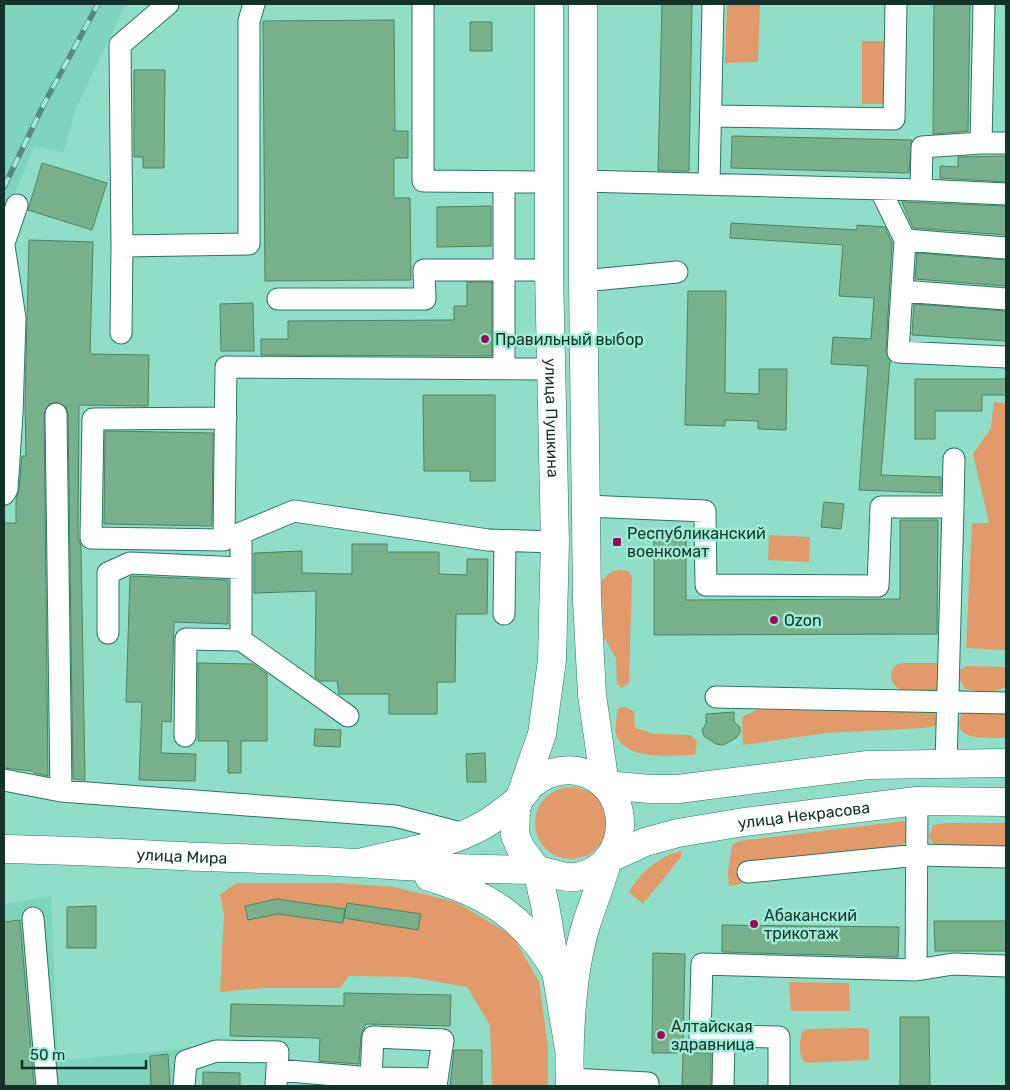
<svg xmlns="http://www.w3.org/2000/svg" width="1010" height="1090" font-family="Rubik,sans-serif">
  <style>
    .built { fill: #7ed4bc }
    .green { fill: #e29a6a }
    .building { fill: #78b18b; stroke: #4c845f }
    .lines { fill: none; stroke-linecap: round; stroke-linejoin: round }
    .minor-casing { stroke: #277764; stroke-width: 23 }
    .major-casing { stroke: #277764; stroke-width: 29 }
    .minor { stroke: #fff; stroke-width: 21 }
    .major { stroke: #fff; stroke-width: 28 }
    .rail-casing { stroke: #548b7c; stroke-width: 5.5 }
    .rail { stroke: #9eebd5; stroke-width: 4; stroke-dasharray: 11; stroke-linecap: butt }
    .poi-dot { fill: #9a0a5c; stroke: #9eebd5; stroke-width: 2 }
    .labels { text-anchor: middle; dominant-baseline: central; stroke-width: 5; stroke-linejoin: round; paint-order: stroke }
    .poi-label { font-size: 16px; fill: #12322a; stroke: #9eebd5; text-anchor: start }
    .street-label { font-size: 16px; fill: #12322a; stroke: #9eebd5 }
  </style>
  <rect width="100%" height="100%" fill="#91dec8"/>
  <!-- built -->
  <path class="built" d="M4 4H126L76 108 64 152 34 147 4 220Z
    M51 896 58 1061 188 1048V1086H4V904Z"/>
  <!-- green -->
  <path class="green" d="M727 4H760L758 62 725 63Z
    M862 41H891L890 104H862Z
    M994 402 1006 403V650L966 648 972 523H989L973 454 991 428Z
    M769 535 810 537 809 562 768 560Z
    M621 570 629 571 632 578 629 683 622 688 617 684 616 658 604 637 601 581 612 571Z
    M901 663H937L946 666 938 692C924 693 890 697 891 674 892 667 896 665 901 663Z
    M966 666 1006 667 1005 687C992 694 980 692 965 689L960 680V670Z
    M624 707 634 711 635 728 655 734 690 735 697 741 695 755C674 755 631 761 618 739 613 730 617 718 618 708Z
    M756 710 924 711 935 713 937 720 935 726 925 728 826 733 743 745 742 717Z
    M1006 712V738C988 737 948 743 962 713Z
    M535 823a36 36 0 1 1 72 0a36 36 0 1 1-72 0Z
    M904 821C911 832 911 837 901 846L747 866 741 884 729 886 728 871 732 845 739 841Z
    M945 823H1006V851L934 846 929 836 933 825Z
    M681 851V857L643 904 629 892C639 874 660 855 681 851Z
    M236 883H338L394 887 456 902 513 936 539 982 548 1047V1086H492L490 1025 467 987 410 977 349 976 340 988H265L220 992 224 914 220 895Z
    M789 982 849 983 850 1011H791Z
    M863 1028 869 1030V1060L807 1063 803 1061C799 1053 799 1041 802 1032L807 1029Z"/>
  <!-- building -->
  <path class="building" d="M662 4H692L689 171H658Z
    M934 4H970L968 131 933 134Z
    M394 20 395 131H408V158H394V198H410L411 280 265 281 263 21Z
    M470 22H492V51H470Z
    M134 70H165L164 168H143V157H134Z
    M732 136 912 140 909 173 731 168Z
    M1006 156V182L940 178V166L958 167V157Z
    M42 163 107 183 92 230 28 210Z
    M902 202 1006 206V235L913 228Z
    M491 206V246L437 247V207Z
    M731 223 857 230V225L885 227 892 243 886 351 890 361 881 475 941 477V493L859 490 868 366 831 364 833 337 871 339 874 298 839 296 843 245 730 238Z
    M29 240 93 242 90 354 149 355 148 406 79 405 78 538 81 546 85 780 73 779 68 414 66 407 56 402 49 404 44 414 48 776 34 773 33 771 4 768V523H16V499L19 490 22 456H26L25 405Z
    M917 253 1006 260V286L915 279Z
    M467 282H492V356L261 355V339H288V321L454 320V306H467Z
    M688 291H726L725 393 759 394V369H787L786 430 758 429V421L725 420V426L685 425Z
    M253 303 254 351H221L220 304Z
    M914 304 1006 311V341L912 335Z
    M915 379H1006V395H982V411H935V439H915Z
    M423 395H495V481H470V471H424Z
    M105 431 213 433 212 526 104 524Z
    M824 502 844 504 841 529 821 527Z
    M900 520H938L937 634 654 635V532H686V600L900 599Z
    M352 544H387V552H439V574L467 575V559H488L487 614H456L455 682H437V714H389V694H339L337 681H320L315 677 316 591 254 593V553L302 551V573L352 574Z
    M132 576 228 580V624L174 622 171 722 162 721 161 753 196 754 195 781 139 780 142 702H126L130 577Z
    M198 663 253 664 267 674V741H241V773H228V741H198Z
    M734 712V722L740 727V733L736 738 723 745 716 744 704 736 702 730 706 724V714Z
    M315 729 341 730 340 747 314 746Z
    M485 753 486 782H467L466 754Z
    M277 899 345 909 343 923 278 914 248 920 245 906Z
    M347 903 421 914 418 930 344 918Z
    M96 906V948H67V907Z
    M20 920 34 1086H4V922Z
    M934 921H1006V951H935Z
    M722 925 899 927 898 957 722 952Z
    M653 953 685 954 683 1053H652Z
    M344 993 451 995 450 1026 366 1024 361 1036 359 1064 319 1061 320 1038 230 1036 231 1004 344 1006Z
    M900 1017H929L930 1086H900Z
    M454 1050H482V1086H450Z
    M683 1053H711V1086H682Z
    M168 1054 170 1086H151L150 1056Z
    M203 1072 240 1073V1086H203Z"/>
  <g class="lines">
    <!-- minor casing -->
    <g class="minor-casing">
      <path id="minor" d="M423 4V181L549 182
        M711 116 894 119 896 4
        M981 143H1006
        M582 181 921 190 922 147 981 143 984 4
        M504 182V368
        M709 183 713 4
        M880 189 905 240 898 352 1006 357
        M921 190 1006 194
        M905 240 1006 248
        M4 243 17 205
        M4 246 15 318 12 414 7 489 4 494
        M122 246 120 45 168 4
        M583 281 677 272
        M902 291 1006 299
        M278 299H425L424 270H549
        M121 333 122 246 249 244V21L254 4
        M56 414 61 791
        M226 418 93 419 91 538 224 540 226 367 552 369
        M585 506 705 511 706 585 878 586 881 507H953L946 764
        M953 507 954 459
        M504 614 505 541
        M108 633V573L130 563 241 568
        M716 697 1006 703
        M348 716 241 640V533L294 511 488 540 555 542
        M185 736 186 639 241 640
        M4 780 61 791 395 816 464 834
        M917 801 916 970 953 964 1006 966
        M748 872 918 855 1006 857
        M33 918 47 1086
        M724 1036 779 1037V1086
        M277 1070 371 1078 436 1079
        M371 1078 373 1037 443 1040 436 1086
        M570 1079 648 1083V1086
        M184 1086 186 1061 216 1051 278 1052 276 1086
        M723 1086 724 1036H700L702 964 916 970"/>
    </g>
    <!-- major casing -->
    <g class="major-casing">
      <g id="major">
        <path id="s1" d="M549 4V270L555 542 552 660 542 734 516 809 515 835 520 847 537 870 545 905 569 1049"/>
        <path d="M583 4V281L587 600 592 695 605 785"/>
        <path d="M605 785 650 789H678L868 765 1006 763"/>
        <path id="s2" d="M4 849C70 850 137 854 203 857 260 859 316 860 373 864 427 868 480 869 533 870 548 870 561 879 576 877 634 867 635 782 577 771 561 768 544 774 532 784 527 788 524 795 519 799 507 809 494 820 480 827 443 847 399 853 359 863"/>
        <path id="s3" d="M608 859 645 842 678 833 744 822 917 801 1006 802"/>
        <path d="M429 877C485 893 524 917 554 968"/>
        <path d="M570 1086C568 1037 572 968 587 922 594 901 602 881 608 859"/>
      </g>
    </g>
    <!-- minor -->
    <use href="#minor" class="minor"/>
    <!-- major -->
    <use href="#major" class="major"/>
    <!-- rail casing -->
    <g class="rail-casing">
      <path id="rail" d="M4 187 44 104 98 4"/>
    </g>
    <!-- rail -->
    <use href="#rail" class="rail"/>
  </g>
  <!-- markers -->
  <g class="poi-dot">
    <circle cx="485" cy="339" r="5"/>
    <rect x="612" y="537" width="10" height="10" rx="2.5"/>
    <circle cx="774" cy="620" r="5"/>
    <circle cx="754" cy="924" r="5"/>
    <circle cx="661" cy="1035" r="5"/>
  </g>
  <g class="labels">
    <!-- poi labels -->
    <g class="poi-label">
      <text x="495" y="339">Правильный выбор</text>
      <text x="627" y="533">Республиканский<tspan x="627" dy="18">военкомат</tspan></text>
      <text x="784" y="620">Ozon</text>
      <text x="764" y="915">Абаканский<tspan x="764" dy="18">трикотаж</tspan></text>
      <text x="671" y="1026">Алтайская<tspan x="671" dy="18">здравница</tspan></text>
    </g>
    <!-- street labels -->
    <g class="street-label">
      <text stroke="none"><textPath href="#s1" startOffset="414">улица Пушкина</textPath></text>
      <text stroke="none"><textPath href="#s3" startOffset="202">улица Некрасова</textPath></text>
      <text stroke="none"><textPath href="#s2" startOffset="178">улица Мира</textPath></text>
    </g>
  </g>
  <!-- border -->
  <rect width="1010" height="1090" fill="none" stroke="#12322a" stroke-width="10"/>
  <!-- scale -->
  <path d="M22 1060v8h124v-8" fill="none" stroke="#12322a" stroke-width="2.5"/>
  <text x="30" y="1060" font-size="15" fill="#12322a" stroke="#9eebd5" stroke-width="4" paint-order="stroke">50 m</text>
</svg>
